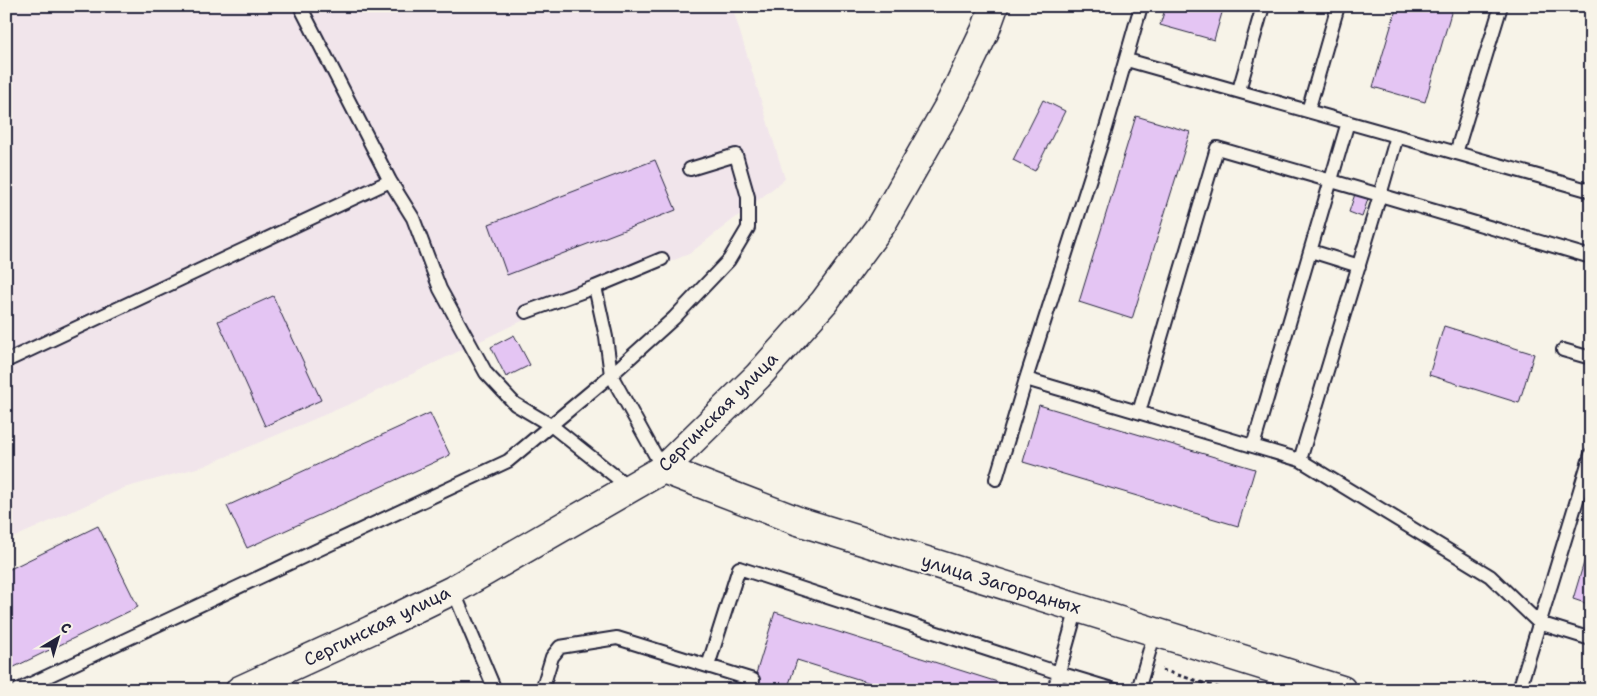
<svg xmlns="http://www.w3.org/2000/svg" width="1597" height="696" font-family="'Shantell Sans',sans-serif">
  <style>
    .built { fill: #f1e5eb }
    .building { fill: #e4c5f3; stroke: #22223b }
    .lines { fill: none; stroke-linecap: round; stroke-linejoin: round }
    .service-casing { stroke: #22223b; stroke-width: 16 }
    .secondary-casing { stroke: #22223b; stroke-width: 31 }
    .path { stroke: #22223b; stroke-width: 3; stroke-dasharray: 4 4; stroke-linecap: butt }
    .service { stroke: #f7f3e8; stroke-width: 12 }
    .secondary { stroke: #f7f3e8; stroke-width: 28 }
    .labels { text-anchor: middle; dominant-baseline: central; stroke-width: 4; stroke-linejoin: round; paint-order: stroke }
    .street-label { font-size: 18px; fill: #22223b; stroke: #f7f3e8 }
  </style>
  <rect width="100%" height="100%" fill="#f7f3e8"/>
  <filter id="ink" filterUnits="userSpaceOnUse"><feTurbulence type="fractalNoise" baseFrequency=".02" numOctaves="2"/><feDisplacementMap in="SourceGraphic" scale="10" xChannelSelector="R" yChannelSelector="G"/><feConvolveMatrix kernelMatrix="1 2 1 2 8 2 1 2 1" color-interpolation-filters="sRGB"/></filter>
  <g filter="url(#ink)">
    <!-- built -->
    <path class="built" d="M6 6H732L785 179 689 254 515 324 352 403 204 466 124 488 6 541Z"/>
    <!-- building -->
    <path class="building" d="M1166 6H1224L1214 40 1160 25Z
      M1397 6H1453L1425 102 1373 87Z
      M1043 100 1065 111 1035 171 1013 160Z
      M1136 116 1190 132 1132 319 1079 302Z
      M655 160 676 210 507 275 489 224Z
      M1355 194 1368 199 1362 217 1349 212Z
      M273 296 321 400 265 426 218 321Z
      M1444 326 1534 354 1519 403 1429 375Z
      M514 335 530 365 506 377 491 347Z
      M1039 405 1255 469 1238 526 1023 462Z
      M430 413 450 455 247 548 227 506Z
      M98 526 138 607 6 671V571Z
      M1591 539V605L1573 599Z
      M775 612 1023 690H893L797 660 787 690H751Z
      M1074 682 1099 690H1072Z"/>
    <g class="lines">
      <!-- service casing -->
      <g class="service-casing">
        <path id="service" d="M300 6 390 181 413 218 440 289 486 373 515 404 552 426 630 488
          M1141 6 1106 128 1026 379 1300 460 1490 576 1539 623 1591 639
          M1127 60 1591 191
          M1239 90 1263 6
          M1308 111 1338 6
          M1397 136 1380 195 1591 257
          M1456 153 1501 6
          M1311 251 1359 266
          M595 287 662 259
          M1563 350 1591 358
          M6 361 390 181
          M1139 412 1217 148 1380 195 1300 460
          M1253 446 1348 122
          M663 469 611 375 674 318 729 260 748 228V197L736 155 690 169
          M996 479 1026 379
          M453 590 495 690
          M708 666 739 568 1059 673 1115 690
          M18 690 508 461 611 375 606 337 595 287 526 312
          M542 690 552 657 560 647 617 638 753 680
          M1054 690 1077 608
          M1138 690 1155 632
          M1519 690 1591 454"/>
      </g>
      <!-- secondary casing -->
      <g class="secondary-casing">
        <path id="secondary" d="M663 469 798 521 1342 690
          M240 690 371 630 453 590 663 469 758 376 824 302 881 225 951 102 985 31 994 6"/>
      </g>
      <!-- path -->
      <path class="path" d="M1162 670 1226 690"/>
      <!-- service -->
      <use href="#service" class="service"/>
      <!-- secondary -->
      <use href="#secondary" class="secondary"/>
    </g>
  </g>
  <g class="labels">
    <!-- street labels -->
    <g class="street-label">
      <text transform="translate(718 412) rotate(-45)">Сергинская улица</text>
      <text transform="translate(1001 584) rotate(17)">улица Загородных</text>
      <text transform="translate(377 626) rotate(-26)">Сергинская улица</text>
    </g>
  </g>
  <!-- margin -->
  <rect width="1597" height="696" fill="none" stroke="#f7f3e8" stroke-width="25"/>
  <rect x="12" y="12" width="1572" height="671" fill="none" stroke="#22223b" stroke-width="2" filter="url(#ink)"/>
  <!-- north arrow -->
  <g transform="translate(58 638) rotate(38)" stroke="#f7f3e8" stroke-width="4" paint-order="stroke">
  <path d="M0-4L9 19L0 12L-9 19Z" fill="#22223b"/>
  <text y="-8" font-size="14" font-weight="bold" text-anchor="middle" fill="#22223b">С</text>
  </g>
</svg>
